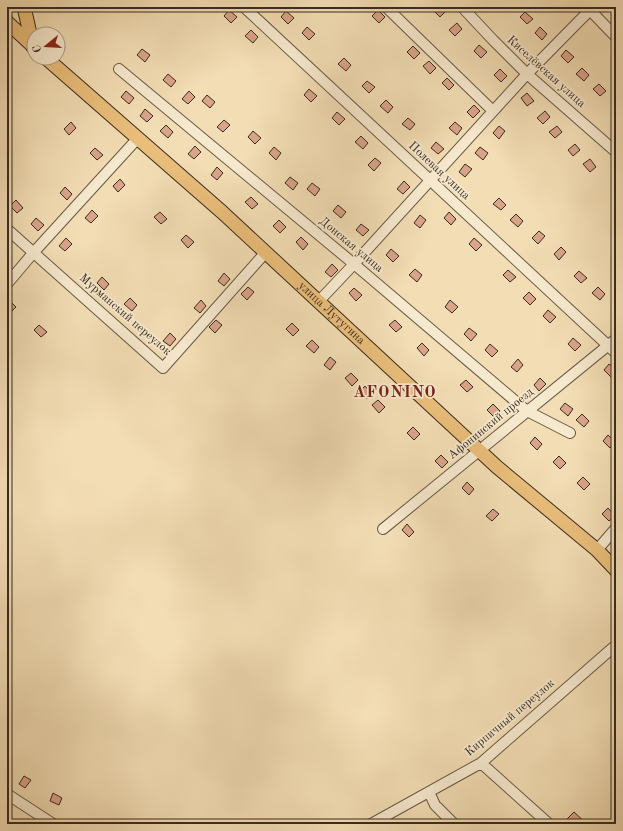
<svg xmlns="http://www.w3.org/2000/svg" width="623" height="831" font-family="'Old Standard TT',serif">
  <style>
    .building { fill: #daa489; stroke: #382b20 }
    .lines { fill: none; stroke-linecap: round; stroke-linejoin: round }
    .minor-casing { stroke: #675845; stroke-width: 12 }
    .major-casing { stroke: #382b20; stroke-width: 15 }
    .minor { stroke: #f7e9ce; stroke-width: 10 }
    .major { stroke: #eabe7a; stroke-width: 13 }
    .labels { text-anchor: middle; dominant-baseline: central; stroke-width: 3.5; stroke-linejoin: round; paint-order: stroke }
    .street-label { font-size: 12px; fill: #382b20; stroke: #f7e9ce }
    .district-label { font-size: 16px; font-weight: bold; letter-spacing: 1px; fill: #7a1f14; stroke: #f7e9ce }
  </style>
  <rect width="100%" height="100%" fill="#f3ddb4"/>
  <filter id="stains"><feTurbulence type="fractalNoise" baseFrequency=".005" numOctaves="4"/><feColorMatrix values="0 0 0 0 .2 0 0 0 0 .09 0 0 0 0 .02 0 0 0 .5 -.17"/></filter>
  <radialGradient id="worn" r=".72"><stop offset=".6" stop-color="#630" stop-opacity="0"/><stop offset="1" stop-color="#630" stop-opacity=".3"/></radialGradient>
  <!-- building -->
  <path class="building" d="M436 7H441L446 11 440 17 433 10Z
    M229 10 237 17 231 23 224 16Z
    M378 10 385 17 379 23 372 16Z
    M286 11 294 18 288 24 281 17Z
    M525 12 533 19 527 24 520 17Z
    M457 23 462 29 455 36 449 30Z
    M307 27 315 34 309 40 302 33Z
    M540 27 547 34 542 40 535 33Z
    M251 30 258 37 253 43 245 36Z
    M479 45 487 52 481 58 474 51Z
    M413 46 420 53 414 59 407 52Z
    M142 49 150 55 145 62 137 55Z
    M566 50 574 57 568 63 561 56Z
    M344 58 351 65 346 71 338 64Z
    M429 61 436 68 430 74 423 66Z
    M582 68 589 75 584 81 576 74Z
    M500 69 507 76 501 82 494 75Z
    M168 74 176 81 171 87 163 80Z
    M447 78 454 85 449 90 442 83Z
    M367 81 375 87 369 93 362 86Z
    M599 84 606 91 600 96 593 89Z
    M309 89 317 96 311 102 304 95Z
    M126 91 134 98 129 104 121 97Z
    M189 91 195 97 188 104 182 99Z
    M527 93 534 101 527 106 521 98Z
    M207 95 215 102 210 108 202 101Z
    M386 100 393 107 388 113 380 106Z
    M474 105 480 111 473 118 467 112Z
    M145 109 153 116 147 122 140 116Z
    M545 111 550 117 543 124 537 118Z
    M337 112 345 119 339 125 332 118Z
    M408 118 415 124 410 130 402 124Z
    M224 120 230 125 223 132 217 127Z
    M71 122 76 128 69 135 64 129Z
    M455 122 462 128 457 135 449 128Z
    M166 125 173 132 168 138 160 131Z
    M499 126 505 131 499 139 493 133Z
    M557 126 562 132 555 138 549 132Z
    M253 131 261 138 255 144 248 137Z
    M361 136 368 143 363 149 355 142Z
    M436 142 444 149 438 154 431 148Z
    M575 144 580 150 573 156 568 150Z
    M195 146 201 152 194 159 188 154Z
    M274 147 281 153 276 160 269 153Z
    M480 147 488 153 483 160 475 153Z
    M95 148 103 155 97 160 90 153Z
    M375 158 381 163 374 171 368 165Z
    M590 159 596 167 590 172 583 164Z
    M465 164 472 169 465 177 459 172Z
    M217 167 223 173 217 180 211 175Z
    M290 177 298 183 293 190 285 183Z
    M120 179 125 185 118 192 113 186Z
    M404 181 410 187 403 194 397 189Z
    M312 183 320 189 315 196 307 189Z
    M65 187 72 194 67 200 60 193Z
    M251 197 258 204 252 209 245 202Z
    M499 198 506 205 501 210 493 204Z
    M16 200 23 208 17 213 10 206Z
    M338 205 346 212 341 218 333 211Z
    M92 210 98 216 91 223 85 218Z
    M160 212 167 219 161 224 154 217Z
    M449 212 456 219 451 225 444 218Z
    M516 214 523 221 518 227 510 220Z
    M420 215 426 220 420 228 414 223Z
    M36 218 44 225 38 231 31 224Z
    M279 220 286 227 280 233 273 226Z
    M361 224 369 230 363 236 356 230Z
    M539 231 545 236 538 244 532 238Z
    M186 235 194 242 188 248 181 240Z
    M301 237 308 244 303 250 296 242Z
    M66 238 72 244 65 251 59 246Z
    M474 238 482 245 476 251 469 244Z
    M561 247 566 252 559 260 554 254Z
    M391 249 399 256 393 262 386 255Z
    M332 264 338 270 331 277 325 272Z
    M415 269 422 275 417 282 409 275Z
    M508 270 516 277 510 282 503 275Z
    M579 271 587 278 581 283 574 276Z
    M224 273 230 279 224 286 218 281Z
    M102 277 109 284 104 290 97 283Z
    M248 287 254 292 247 300 241 294Z
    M598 287 605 294 600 300 592 293Z
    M354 288 362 295 356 301 349 293Z
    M529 292 536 299 530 305 523 298Z
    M130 298 137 305 132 311 124 304Z
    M201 300 206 306 200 313 194 308Z
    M450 300 458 307 452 313 445 307Z
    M10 301 16 307 9 314 7 312V305Z
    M548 310 556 317 550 323 543 316Z
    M216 320 222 325 215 333 209 327Z
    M395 320 402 327 396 332 389 325Z
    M292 323 299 330 293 336 286 329Z
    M39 325 47 332 41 337 34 330Z
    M469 328 477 334 471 341 464 334Z
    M170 333 176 339 170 346 163 341Z
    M573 338 581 345 575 351 568 344Z
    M312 340 319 347 314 353 306 346Z
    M422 343 429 350 424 356 417 348Z
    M490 344 498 351 492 357 485 350Z
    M330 357 336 362 330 370 324 365Z
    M518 359 523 365 517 372 511 367Z
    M609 364 616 370 611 377 604 370Z
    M351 373 358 380 352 386 345 378Z
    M540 378 546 384 539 391 534 385Z
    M466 380 473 387 467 392 460 385Z
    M365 386 372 394 367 399 359 392Z
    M378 400 385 407 379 413 372 405Z
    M565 403 573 409 568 416 560 409Z
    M493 404 500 411 494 417 487 410Z
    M582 414 589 421 584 427 576 420Z
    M413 427 420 434 414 440 407 433Z
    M608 435 615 442 610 448 603 441Z
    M535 437 542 444 537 450 530 443Z
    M441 455 448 462 442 468 435 461Z
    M559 456 566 463 560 469 553 462Z
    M583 477 590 484 584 490 577 483Z
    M467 482 474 489 469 495 462 488Z
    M608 508 615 516 609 521 602 514Z
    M493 509 499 514 492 521 486 516Z
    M407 524 414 532 409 537 402 530Z
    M24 776 31 780 25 788 19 784Z
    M53 793 62 798 59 805 50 801Z
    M574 812 587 824H570L566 820Z
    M7 816 14 821 11 824H7Z"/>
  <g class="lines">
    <!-- minor casing -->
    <g class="minor-casing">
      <path id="minor" d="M244 7 616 353
        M386 7 493 111
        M462 7 493 40 527 74 616 152
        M587 7 616 37
        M119 69 354 264 527 411 570 433
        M7 229 163 368 266 252
        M7 284 34 252 138 138
        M319 301 354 264 527 74 590 10
        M383 529 616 339
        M597 550 616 528
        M481 763 549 824
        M429 792 435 805 454 824
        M7 794 53 824
        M371 824 481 763 616 645"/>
    </g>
    <!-- major casing -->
    <g class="major-casing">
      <g id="major">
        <path d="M24 7 33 47"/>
        <path d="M7 22 34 47"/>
        <path id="s1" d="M46 58 222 212 497 467 597 550 616 570"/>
      </g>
    </g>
    <!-- minor -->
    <use href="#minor" class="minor"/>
    <!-- major -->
    <use href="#major" class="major"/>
  </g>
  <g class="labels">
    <!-- street labels -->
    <g class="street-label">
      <text transform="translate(546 72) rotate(42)">Киселёвская улица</text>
      <text transform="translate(439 171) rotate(43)">Полевая улица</text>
      <text transform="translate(351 245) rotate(40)">Донская улица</text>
      <text stroke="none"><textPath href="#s1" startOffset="383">улица Лутугина</textPath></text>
      <text transform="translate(125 315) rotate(41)">Мурманский переулок</text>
      <text transform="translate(491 424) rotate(-39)">Афонинский проезд</text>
      <text transform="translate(510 718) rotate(-40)">Кирпичный переулок</text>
    </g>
    <!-- district labels -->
    <g class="district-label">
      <text x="395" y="393">AFONINO</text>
    </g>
  </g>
  <!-- margin -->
  <rect width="623" height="831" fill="none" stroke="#f3ddb4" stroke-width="24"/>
  <rect x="8" y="8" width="607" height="815" fill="none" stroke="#382b20" stroke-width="2"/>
  <rect x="12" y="12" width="599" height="807" fill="none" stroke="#382b20"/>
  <!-- north arrow -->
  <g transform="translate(46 46) rotate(252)"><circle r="19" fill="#f7e9ce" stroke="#ab9d88"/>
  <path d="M0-3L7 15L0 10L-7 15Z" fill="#8f2418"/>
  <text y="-6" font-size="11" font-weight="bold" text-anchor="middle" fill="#382b20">С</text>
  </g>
  <rect width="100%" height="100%" filter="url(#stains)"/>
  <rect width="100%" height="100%" fill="url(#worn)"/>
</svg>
